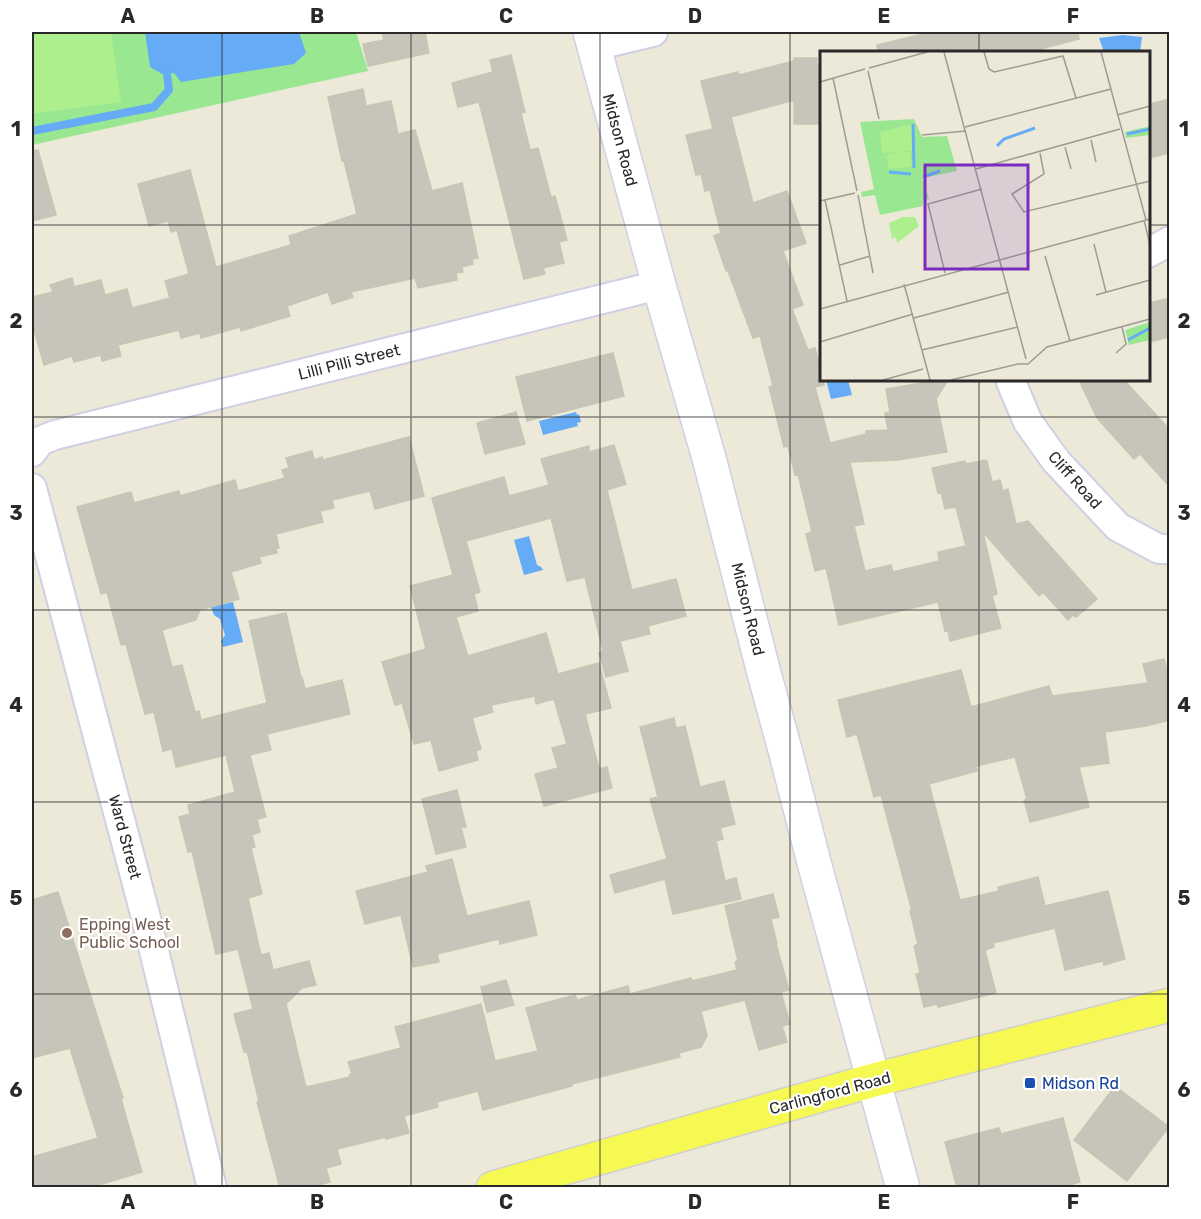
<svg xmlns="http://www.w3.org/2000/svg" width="1201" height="1219" font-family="Rubik,sans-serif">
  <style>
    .green { fill: #9ae792 }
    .pitch { fill: #adef8d }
    .water { fill: #65abf5 }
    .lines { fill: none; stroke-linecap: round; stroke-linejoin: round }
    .stream { stroke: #65abf5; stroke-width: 8 }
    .building { fill: #c7c5b9; stroke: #c7c5b3; stroke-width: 1.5 }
    .street-casing { stroke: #d0cfe3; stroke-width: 32 }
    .secondary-casing { stroke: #d0cfe3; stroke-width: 36 }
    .primary-casing { stroke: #d0d0d0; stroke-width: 36 }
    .street { stroke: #fff; stroke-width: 28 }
    .secondary { stroke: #fff; stroke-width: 33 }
    .primary { stroke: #f6f952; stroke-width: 33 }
    .grid { fill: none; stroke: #292929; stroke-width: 1.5; stroke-opacity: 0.55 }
    .education-dot { fill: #8d6e63; stroke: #fff; stroke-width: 2 }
    .transit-dot { fill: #1a4fb4; stroke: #fff; stroke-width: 2 }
    .labels { text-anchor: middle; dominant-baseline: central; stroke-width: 4.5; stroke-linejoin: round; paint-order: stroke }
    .street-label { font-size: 16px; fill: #292929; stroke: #fff }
    .education-label { font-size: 16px; fill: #785e54; stroke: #fff; text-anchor: start }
    .transit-label { font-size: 16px; fill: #164399; stroke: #fff; text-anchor: start }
    .inset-river { fill: none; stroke: #65abf5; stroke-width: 3 }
    .inset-road { fill: none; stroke: #9e9c93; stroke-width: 1.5 }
    .view { fill: #7b2cbf; fill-opacity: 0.15; stroke: #7b2cbf; stroke-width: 3 }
    .inset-edge { fill: none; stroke: #292929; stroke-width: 3 }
    .neatline { fill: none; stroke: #292929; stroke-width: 2 }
    .grid-label { font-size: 20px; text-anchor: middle; font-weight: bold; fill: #292929 }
  </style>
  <rect width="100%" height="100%" fill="#ece9d9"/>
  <!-- green -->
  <path class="green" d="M32 32H356L368 71 32 145Z"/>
  <!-- pitch -->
  <path class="pitch" d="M32 32H111L121 102 32 114Z"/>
  <!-- water -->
  <path class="water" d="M145 32H299L306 53 294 64 181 82 174 73 162 74 150 67Z
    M1123 35 1142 37 1140 52H1104L1099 38Z
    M826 380H848L852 395 831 399Z
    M576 412 577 415 579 414 581 422 577 423 578 426 543 435 539 421Z
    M529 536 537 565 541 567 543 570 524 575 514 540Z
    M233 602 243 642 223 647 221 641 225 635 220 619 214 615 211 607Z"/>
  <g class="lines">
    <!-- stream -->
    <path class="stream" d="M32 131 154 107 169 90 167 74"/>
  </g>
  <!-- building -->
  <path class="building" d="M382 32H425L429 53 368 66 363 44 384 40Z
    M931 32H1078L1079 39 1037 50V52H878L877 45Z
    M511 55 525 112 521 113 530 150 538 148 551 197 555 196 567 240 559 242 564 263 543 268 545 274 524 279 479 102 458 107 452 83 493 72 490 60Z
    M794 58H817V65H822V124H794V100L731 117 753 203 787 191 806 243 783 251 803 305 792 309 808 350 815 348 822 374V380H823L824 385 815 387 830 443 866 434V431L888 430 885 413 890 412 886 389 939 380H948L936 399 947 452 898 460 850 462 864 524 854 526 865 571 891 565 893 572 939 561 938 552 966 546 956 507 945 509 941 492 938 493 932 468 965 461 966 464 985 460 986 462 987 461 992 482 1000 480 1003 491 1008 489 1016 524 1028 521 1097 599 1076 617 1073 615 1068 620 1043 592 1039 596 983 532 997 594 992 596 1001 628 950 641 948 630 945 631 938 602 839 625 826 568 815 571 806 534 812 532 798 474 795 475 788 446 784 447 769 387 773 386 760 336 753 338 728 271H726L714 236 721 233 710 190 705 191 701 174 696 175 686 135 713 129 701 81 738 72 739 75 794 61Z
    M363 89 366 106 391 101 398 134 415 130 432 191 462 183 478 258 472 259 473 264 462 267 463 272 456 273 457 280 418 288 415 278 351 292 353 297 332 304 328 292 287 306 290 316 241 331 240 327 201 338 200 333 181 338 179 330 118 345 121 356 102 361 101 355 74 362 72 356 44 365 32 323V297L53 292 50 285 72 278 74 287 101 280 105 295 127 289 132 308 170 298 165 281 189 274 177 230 171 232 168 221 149 226 138 184 190 170 216 267 291 245 289 236 357 214 344 161H342L328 97Z
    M1170 99V153L1149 158V104Z
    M38 150 56 215 32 221V151Z
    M1170 298V337L1149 342V303Z
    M613 353 624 396 527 421 516 377Z
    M1079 380H1124L1170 430V487L1140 454 1134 459 1097 418Z
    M516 412 525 444 485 454 477 423Z
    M409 437 424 496 375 509 370 491 332 500 334 508 320 511 323 522 276 534 279 548H276L277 553 259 557 261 563 231 572 239 599 200 610 196 620 162 630 172 667 182 665 195 712 199 711 201 720 267 703 249 621 286 613 301 678 302 677 305 689 342 680 350 714 267 734 271 750 250 755 266 817 257 819 260 832 252 835 255 847 251 848 262 894 248 898 261 955 269 953 273 970 309 961 316 985 302 988 286 1004 306 1087 350 1077 349 1075 352 1074 348 1062 401 1048 395 1027 448 1013 481 1004 495 1061 538 1051 526 1008 575 995 577 1000 628 986 630 994 691 978 692 981 737 970 735 962 738 961 725 906 773 894 779 917 771 919 777 944H776L789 990 781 992 790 1024 782 1026 787 1042 759 1050 745 1000 701 1011 707 1036 701 1047 679 1053 680 1057 572 1084V1086L483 1110 478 1091 437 1102 438 1107 404 1116 409 1133 386 1139V1137L337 1149 341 1164 326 1168 330 1182 322 1184 323 1188H280L257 1102H259L247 1051 244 1052 234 1014 253 1009 238 949 216 954 192 851 188 852 179 817 190 814 188 805 235 792 226 755 176 767 172 749 163 751 154 712 145 714 126 644 121 645 107 592 101 594 77 507 131 492 134 503 179 491 180 496 235 480 238 491 285 478 282 470 289 468 286 458 312 451 314 460 322 457 323 460Z
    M614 445 626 484 607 490 632 590 676 579 686 616 648 626 650 634 620 641 628 671 606 677 599 653 603 651 585 577 567 581 551 518 466 541 480 592 474 594 478 611 456 617 468 656 546 633 558 674 599 663 611 708 585 714 599 769 607 767 612 788 544 806 535 774 558 768 552 748 567 744 554 699 536 704 535 696 491 705 493 712 472 718 481 749 476 751 478 760 439 771 431 740 414 744 402 703 395 705 382 662 426 649 410 586 453 575 432 498 504 477 509 496 549 485 541 459 589 446V452Z
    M1164 659 1170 680V720L1146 726 1105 732 1109 763 1079 767 1089 807 1030 822 1024 800 1027 799 1015 757 976 766 977 771 929 784 960 900 999 891 998 887 1038 877 1045 906 1108 891 1125 959 1104 965 1103 961 1065 970 1055 928 993 943 994 947 985 950 996 993 938 1007 937 1004 924 1007 916 974 920 973 914 946 918 944 910 911H912L881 795 874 797 857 734 847 737 838 700 961 670 971 707 1049 686 1052 696 1148 683 1143 664Z
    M674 718 676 728 685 726 700 787 724 781 735 824 720 828 723 839 716 841 725 881 736 878 741 899 673 914 665 879 615 893 610 875 667 859 650 799 658 797 640 727Z
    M457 790 466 827H461L466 847 436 854 422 799Z
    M452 859 467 916 529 901 537 935 500 944 499 939 437 954 439 962 413 967 401 915 365 924 356 891 428 872 426 866Z
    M58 892 123 1098 121 1099 142 1172 89 1188H32V1157L98 1138 70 1048 32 1058V900Z
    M506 980 514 1005 487 1012 481 987Z
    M1115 1086 1169 1127 1127 1181 1074 1140Z
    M1063 1118 1080 1182 1060 1188H957L945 1142 999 1128 1001 1134Z"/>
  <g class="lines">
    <!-- street casing -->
    <g class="street-casing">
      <path id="street" d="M594 46 653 32
        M1148 253 1170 241
        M1012 380 1011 382 1028 422 1056 461 1118 527 1159 549H1170
        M32 452 40 441 55 435 659 285
        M32 488 144 910 212 1188"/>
    </g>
    <!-- secondary casing -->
    <g class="secondary-casing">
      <path id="secondary" d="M590 32 659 285 709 458 764 673 784 746 815 866 903 1188"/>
    </g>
    <!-- primary casing -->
    <g class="primary-casing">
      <path id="primary" d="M493 1188 874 1080 1170 1005"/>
    </g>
    <!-- street -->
    <use href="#street" class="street"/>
    <!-- secondary -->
    <use href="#secondary" class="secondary"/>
    <!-- primary -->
    <use href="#primary" class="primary"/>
  </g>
  <!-- grid -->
  <path class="grid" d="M222 32V1188M411 32V1188M600 32V1188M790 32V1188M979 32V52M32 225H822M1148 225H1170M979 380V1188M32 417H1170M32 610H1170M32 802H1170M32 994H1170"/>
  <!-- markers -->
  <circle class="education-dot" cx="67" cy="933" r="6"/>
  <rect class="transit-dot" x="1024" y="1077" width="12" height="12" rx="3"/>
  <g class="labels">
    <!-- street labels -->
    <g class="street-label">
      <text transform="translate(620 140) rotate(75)">Midson Road</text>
      <text transform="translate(349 362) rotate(-14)">Lilli Pilli Street</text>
      <text transform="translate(1075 480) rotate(48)">Cliff Road</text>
      <text transform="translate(748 609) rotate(76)">Midson Road</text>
      <text transform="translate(125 837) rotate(75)">Ward Street</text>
      <text transform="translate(830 1093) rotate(-15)">Carlingford Road</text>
    </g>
    <!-- education labels -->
    <g class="education-label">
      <text x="79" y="924">Epping West<tspan x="79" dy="18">Public School</tspan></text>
    </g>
    <!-- transit labels -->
    <g class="transit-label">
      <text x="1042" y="1083">Midson Rd</text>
    </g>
  </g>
  <!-- overview -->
  <g transform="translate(820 51)">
    <rect width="330" height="330" fill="#ece9d9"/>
    <path d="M94 68 102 86 127 85 137 120 103 127 109 148 103 150V155L60 164 55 144 42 146 41 141 54 138 40 71ZM330 75V84L306 87 305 81ZM330 271V289L309 294 305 279Z" fill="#9ae792"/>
    <path d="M93 73 95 99 79 101H90L92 116 68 118 67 104 78 101 62 102 60 81ZM83 166H95L99 175 77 192 76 186 72 188 69 172Z" fill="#adef8d"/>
    <path class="inset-river" d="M93 73 94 117M307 83 330 78M177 95 184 88 215 77M69 121 91 123M103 126 120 120M308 289 330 277"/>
    <path class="inset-road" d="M124 1 206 308M164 1 169 18 174 21 243 5 256 47M281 1 326 169M49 17 107 1M48 20 59 68M13 27 37 140M0 31 45 18M297 64 330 55M145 76 291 38M102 84 146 80M271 89 276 111M245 96 251 118M220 102 224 123 192 143 204 161 330 130M156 118 300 78M38 144 53 222M5 149 27 250M0 150 35 142M324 169 330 194M274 193 286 241M225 205 250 290M20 214 50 205M125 222 108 153 162 138M84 233 110 329M276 244 330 229M0 258 330 168M94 267 189 241M0 291 93 263M102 299 198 276M296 302 306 293 302 276M197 313H208L227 296 330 268M63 329 103 318M131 329 198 313"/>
    <path class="view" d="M105 114H208V218H105Z"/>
    <rect width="330" height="330" class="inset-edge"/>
  </g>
  <!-- border -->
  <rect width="1201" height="1219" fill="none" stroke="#ffffff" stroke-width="66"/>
  <rect x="33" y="33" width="1135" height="1153" class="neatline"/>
  <g class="grid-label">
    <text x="128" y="23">A</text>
    <text x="317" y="23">B</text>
    <text x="506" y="23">C</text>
    <text x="695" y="23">D</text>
    <text x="884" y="23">E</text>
    <text x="1073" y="23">F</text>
    <text x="16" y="136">1</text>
    <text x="1184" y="136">1</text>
    <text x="16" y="328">2</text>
    <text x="1184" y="328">2</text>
    <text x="16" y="520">3</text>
    <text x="1184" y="520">3</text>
    <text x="16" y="712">4</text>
    <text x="1184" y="712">4</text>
    <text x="16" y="905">5</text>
    <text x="1184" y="905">5</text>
    <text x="16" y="1097">6</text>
    <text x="1184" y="1097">6</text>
    <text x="128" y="1209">A</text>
    <text x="317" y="1209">B</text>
    <text x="506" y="1209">C</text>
    <text x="695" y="1209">D</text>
    <text x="884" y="1209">E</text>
    <text x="1073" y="1209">F</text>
  </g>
</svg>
